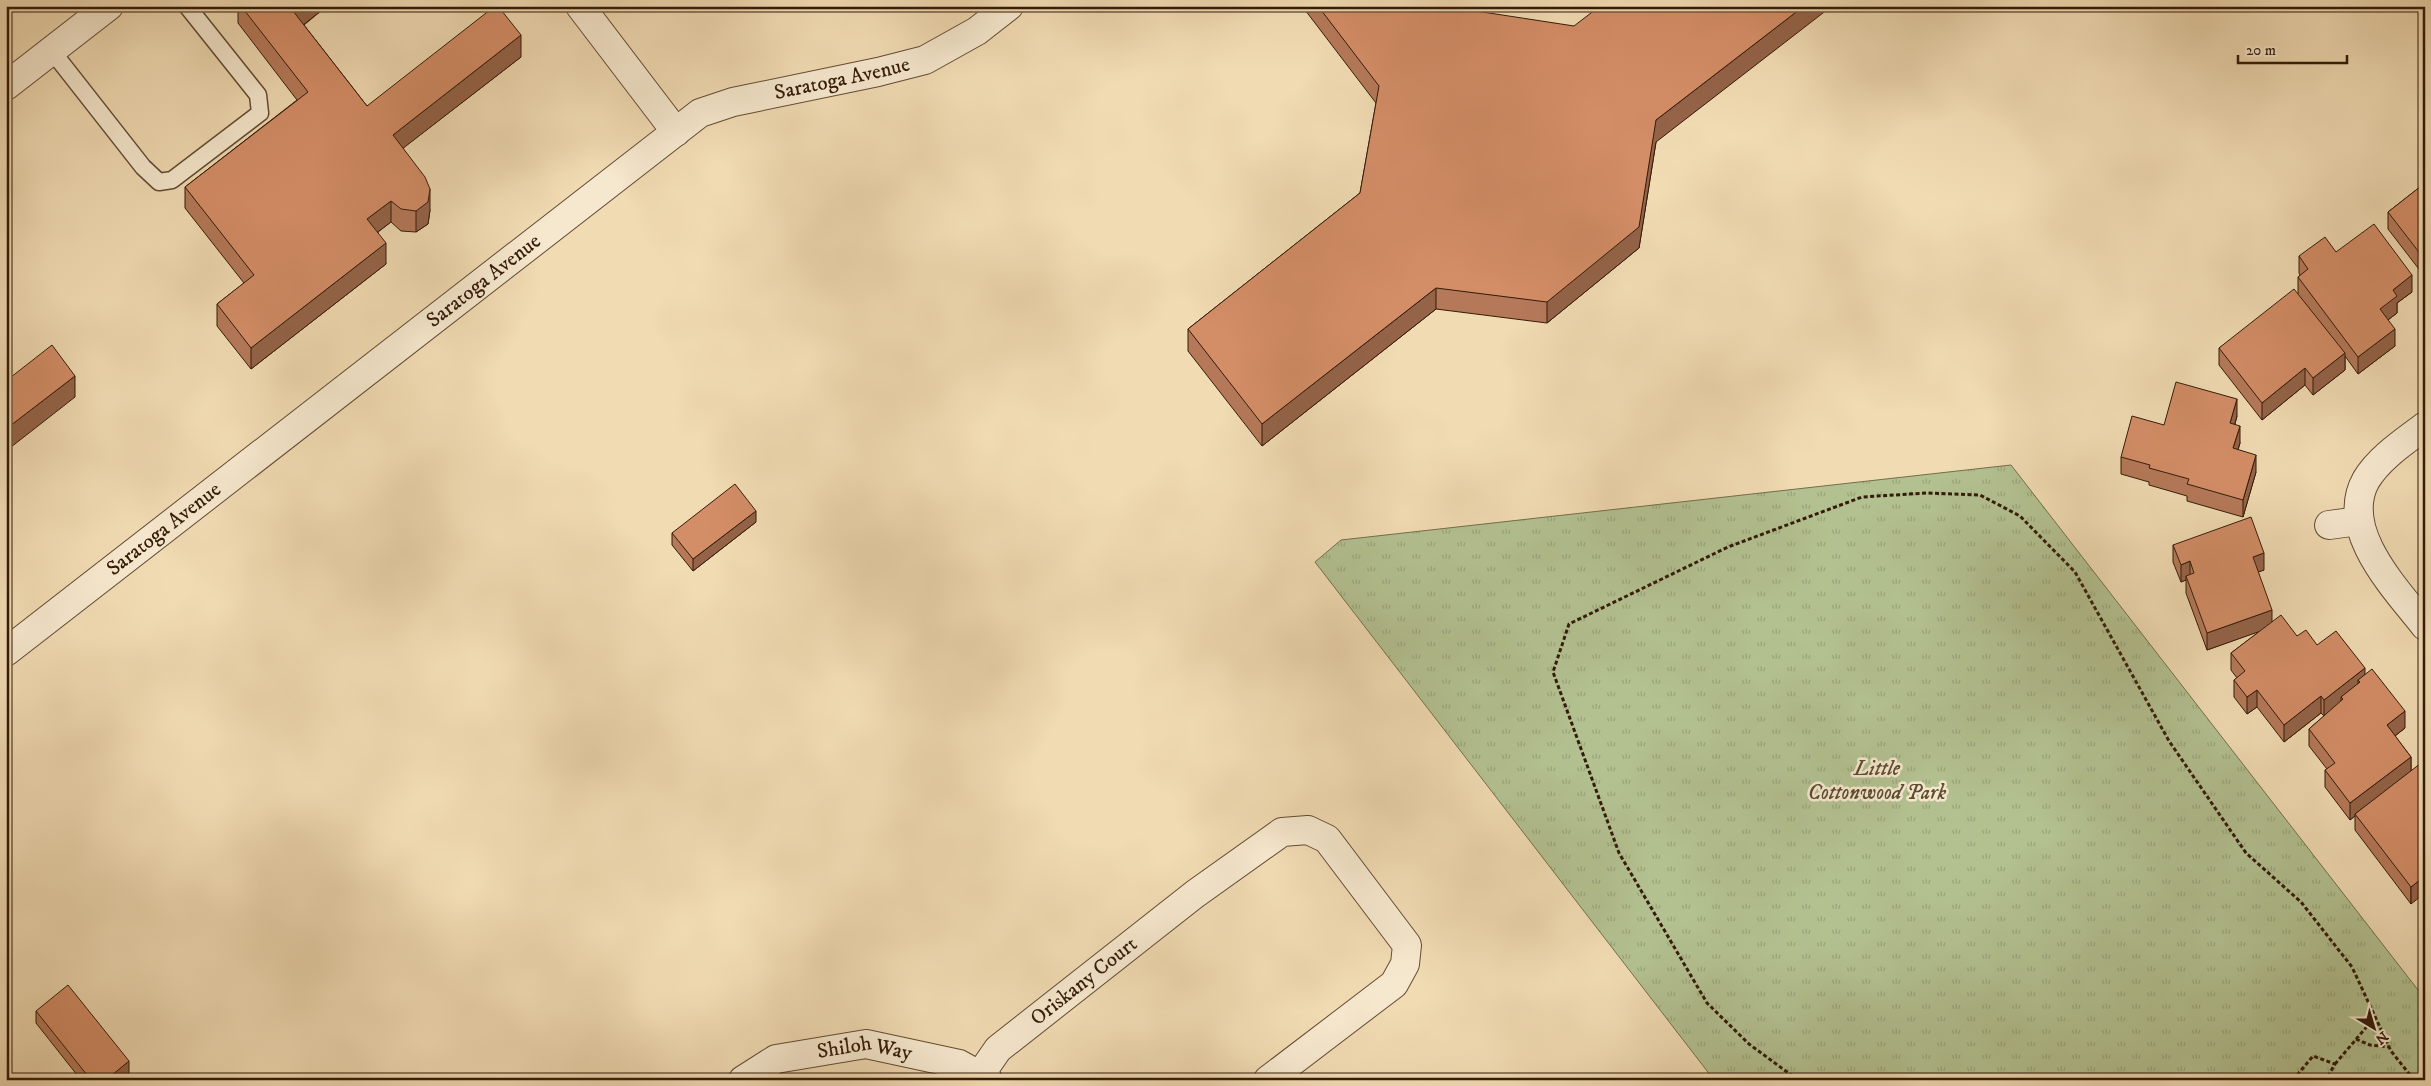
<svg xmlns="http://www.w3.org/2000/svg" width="2431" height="1086" font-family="'IM FELL DW Pica',serif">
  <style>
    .grass { fill: url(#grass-tufts); stroke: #736e4d }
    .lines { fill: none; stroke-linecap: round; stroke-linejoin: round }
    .lane-casing { stroke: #624b34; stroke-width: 19 }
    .street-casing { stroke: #624b34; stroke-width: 30 }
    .path { stroke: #331b09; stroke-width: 3; stroke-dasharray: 4 2.5; stroke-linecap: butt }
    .lane { stroke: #f6e8ce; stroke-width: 16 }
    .street { stroke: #f6e8ce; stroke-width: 28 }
    .wall { fill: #b57959; stroke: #331b09 }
    .shaded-wall { fill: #946348; stroke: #331b09 }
    .building { fill: #d38d67; stroke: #331b09 }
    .labels { text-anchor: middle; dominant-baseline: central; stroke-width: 5; stroke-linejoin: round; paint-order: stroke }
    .street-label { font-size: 21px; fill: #331b09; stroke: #f6e8ce }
    .park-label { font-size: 21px; font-style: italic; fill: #594d32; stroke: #f6e8ce }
  </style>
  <defs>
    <pattern id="grass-tufts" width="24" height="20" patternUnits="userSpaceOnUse" patternTransform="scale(1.25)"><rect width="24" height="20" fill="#b3c191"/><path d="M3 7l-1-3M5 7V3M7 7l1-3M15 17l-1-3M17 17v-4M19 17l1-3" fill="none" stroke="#9aa57c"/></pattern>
  </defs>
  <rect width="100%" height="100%" fill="#f1dbb3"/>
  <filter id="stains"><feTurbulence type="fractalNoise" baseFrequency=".004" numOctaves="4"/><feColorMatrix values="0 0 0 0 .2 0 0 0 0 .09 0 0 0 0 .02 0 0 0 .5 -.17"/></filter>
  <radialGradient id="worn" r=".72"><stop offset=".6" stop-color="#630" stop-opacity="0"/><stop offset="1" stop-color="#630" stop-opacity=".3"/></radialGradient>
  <!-- grass -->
  <path class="grass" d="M2011 465 2425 999V1080H1714L1315 562 1341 540Z"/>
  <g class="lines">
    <!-- lane casing -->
    <g class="lane-casing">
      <path id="lane" d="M52 51 143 167 159 182 172 180 260 113 258 95 187 6"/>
    </g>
    <!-- street casing -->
    <g class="street-casing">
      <g id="street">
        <path d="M580 6 676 132"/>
        <path d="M6 86 109 6"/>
        <path d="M2425 426C2405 441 2379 458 2366 480 2338 530 2396 589 2425 626"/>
        <path d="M2329 525 2359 521"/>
        <path id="s1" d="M6 652 700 113 733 102 878 72 925 60 977 31 1009 6"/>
        <path id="s2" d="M980 1075 998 1049 1195 894 1282 832 1308 830 1327 839 1407 945 1405 964 1394 984 1268 1080"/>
        <path id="s3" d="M743 1080 776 1059 866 1044 959 1064 988 1080"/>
      </g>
    </g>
    <!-- path -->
    <path class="path" d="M2356 1039 2370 1045 2389 1047
      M2335 1064 2375 1017
      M1798 1080 1749 1044 1707 1003 1619 853 1553 672 1569 624 1728 547 1862 497 1927 493 1980 495 2020 516 2075 572 2169 741 2246 853 2301 902 2352 967 2391 1051 2414 1080
      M2293 1080 2313 1056 2335 1064 2326 1080"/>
    <!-- lane -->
    <use href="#lane" class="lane"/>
    <!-- street -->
    <use href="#street" class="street"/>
  </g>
  <!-- wall -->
  <path class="wall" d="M238 6H327L304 25 367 106 521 57 403 148 430 210 428 224 416 232 401 231 391 222 378 232 386 264 251 369 217 326V304L244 283 185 208V187L297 100 238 23Z
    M1302 6H1473L1476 11 1656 142 1639 248 1547 323 1436 309 1262 446 1188 351V329L1360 193 1376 103Z
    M2425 183V277L2388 229V212Z
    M2336 252 2412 292 2397 303V313L2388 320 2395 346 2358 374 2345 356V370L2313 395 2305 385 2262 420 2219 365V348L2298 294V277L2300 275 2299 273V256Z
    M2237 416 2235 424 2240 443 2238 450 2256 472 2243 517 2187 501V496L2149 485V482L2121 474V457L2164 425Z
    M756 522 693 571 672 545V533Z
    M2173 545 2264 570 2258 572 2272 622 2297 636 2317 645 2365 675 2405 728 2395 736 2411 757V904L2355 830V816L2350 820 2325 787V770L2327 769 2309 746V729L2324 716 2321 713 2284 742 2257 707 2247 714 2234 697V680L2237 678 2231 670V653L2260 631 2207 650 2186 593V580L2181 582 2173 562Z
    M36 1011 129 1073 121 1080H81L36 1023Z"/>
  <!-- shaded-wall -->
  <path class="shaded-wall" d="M300 6H327L293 33V11Z
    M1804 6H1832L1656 142 1639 248 1547 323V302L1656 120Z
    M521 35V57L393 156V135Z
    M430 189V210L428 224 416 232V211Z
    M391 201V222L367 240V219Z
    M386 243V264L251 369V348Z
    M2412 275V292L2397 303V313L2380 326V309L2393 290Z
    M1436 288V309L1262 446V424Z
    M2395 329V346L2358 374V357Z
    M2345 353V370L2313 395V378Z
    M2305 368V385L2262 420V403Z
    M75 376V397L6 451V429Z
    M2237 399V416L2230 440V423Z
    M2240 426V443L2233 465V448Z
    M2256 455V472L2243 517V500Z
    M756 511V522L693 571V559Z
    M2264 553V570L2253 574V557Z
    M2190 561V578L2186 576V580L2181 582V565Z
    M2272 610V627L2207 650V633Z
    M2365 668V685L2358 680V690L2341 697V704L2324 717V700Z
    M2257 690V707L2247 714V697Z
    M2321 696V713L2284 742V725Z
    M2405 711V728L2387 742V725Z
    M2411 757V773L2355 814V816L2350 820V803Z
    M2425 876V893L2411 904V887Z
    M129 1061V1073L121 1080H106Z"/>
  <!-- building -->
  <path class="building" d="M241 6H300L293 11 367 106 495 6H498L521 35 393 135 425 177 430 189 428 202 416 211 401 209 391 201 367 219 386 243 251 348 217 304 254 275 185 187 308 92Z
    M1318 6H1473L1476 11 1574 26 1600 6H1804L1656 120 1639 227 1547 302 1436 288 1262 424 1188 329 1360 193 1379 86Z
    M2425 183V260L2388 212Z
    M2374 224 2412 275 2393 290 2397 296 2380 309 2395 329 2358 357 2298 277 2308 269 2299 256 2325 237 2336 252Z
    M2294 289 2345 353 2313 378 2305 368 2262 403 2219 348Z
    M52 345 75 376 6 429V381Z
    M2176 382 2237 399 2230 423 2240 426 2233 448 2256 455 2243 500 2187 484 2189 479 2149 468 2150 465 2121 457 2132 416 2164 425Z
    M735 484 756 511 693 559 672 533Z
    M2251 517 2264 553 2253 557 2272 610 2207 633 2186 576 2194 573 2190 561 2181 565 2173 545Z
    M2281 615 2297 636 2306 630 2317 645 2336 631 2365 668 2324 700 2321 696 2284 725 2257 690 2247 697 2234 680 2245 671 2231 653Z
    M2372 669 2405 711 2387 725 2411 757 2350 803 2325 770 2335 763 2309 729 2343 699 2341 697 2360 682 2358 680Z
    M2425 760V876L2411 887 2355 814Z
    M68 985 129 1061 106 1080H91L36 1011Z"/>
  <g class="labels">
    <!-- street labels -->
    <g class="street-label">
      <text stroke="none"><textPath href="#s1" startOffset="1025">Saratoga Avenue</textPath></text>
      <text stroke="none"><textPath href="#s1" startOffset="605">Saratoga Avenue</textPath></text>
      <text stroke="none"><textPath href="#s1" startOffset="200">Saratoga Avenue</textPath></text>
      <text stroke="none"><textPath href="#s2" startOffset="141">Oriskany Court</textPath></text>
      <text stroke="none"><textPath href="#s3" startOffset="129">Shiloh Way</textPath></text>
    </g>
    <!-- park labels -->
    <g class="park-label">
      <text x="1877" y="769">Little<tspan x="1877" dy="24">Cottonwood Park</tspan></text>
    </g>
  </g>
  <!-- margin -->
  <rect width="2431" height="1086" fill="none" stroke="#f1dbb3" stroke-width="25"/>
  <rect x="8" y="8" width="2416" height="1071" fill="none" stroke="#331b09" stroke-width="2.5"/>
  <rect x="12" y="12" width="2406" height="1061" fill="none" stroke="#331b09"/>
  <!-- north arrow -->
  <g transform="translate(2374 1028) rotate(142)" stroke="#f6e8ce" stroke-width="4" paint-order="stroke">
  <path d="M0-4L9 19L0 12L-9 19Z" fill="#331b09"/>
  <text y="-8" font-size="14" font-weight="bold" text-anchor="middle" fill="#331b09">N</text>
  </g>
  <!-- scale -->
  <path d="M2238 55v8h109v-8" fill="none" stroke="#331b09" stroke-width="2.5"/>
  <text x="2246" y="55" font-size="15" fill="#331b09" stroke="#f6e8ce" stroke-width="4" paint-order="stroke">20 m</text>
  <rect width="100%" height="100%" filter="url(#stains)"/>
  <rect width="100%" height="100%" fill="url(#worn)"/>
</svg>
